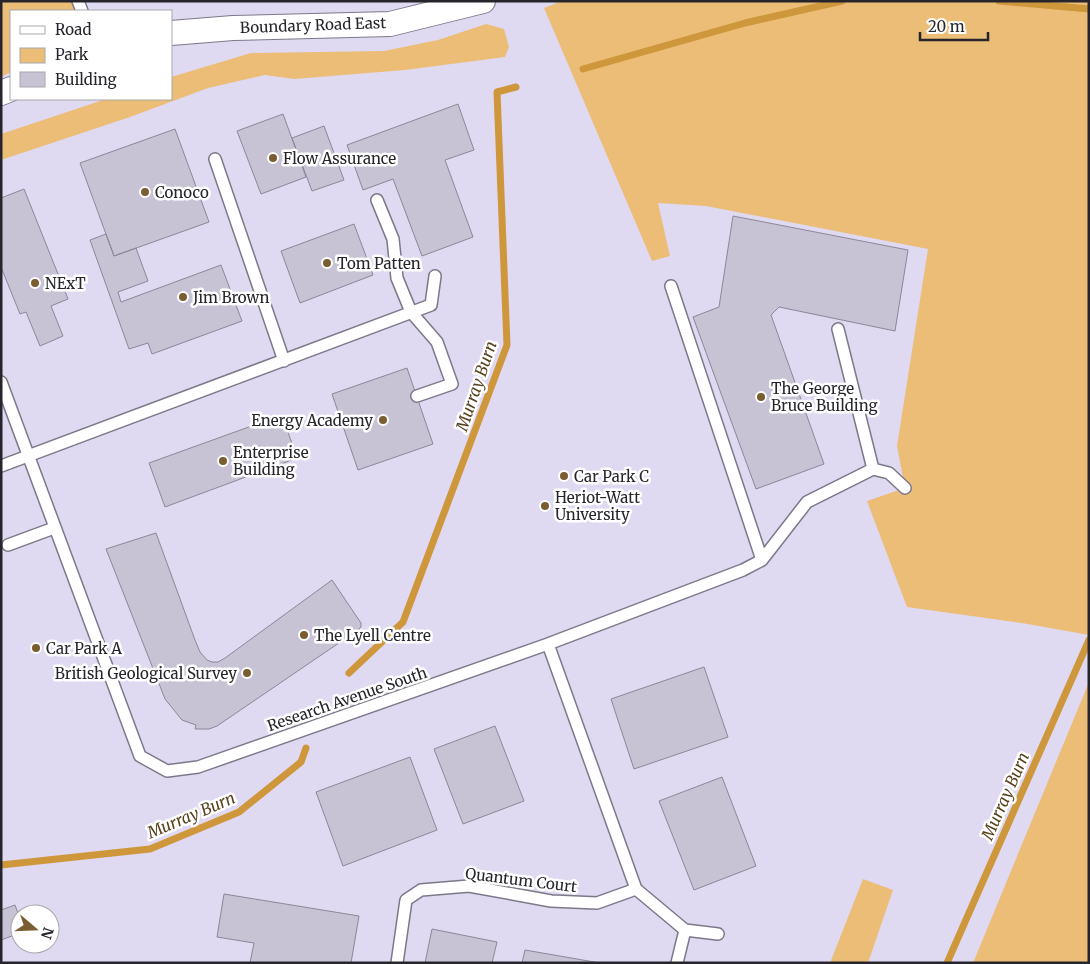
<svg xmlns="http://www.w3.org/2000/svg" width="1090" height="964" font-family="Merriweather,serif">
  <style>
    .built { fill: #e0d9f2; fill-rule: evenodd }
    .green { fill: #ebbd77 }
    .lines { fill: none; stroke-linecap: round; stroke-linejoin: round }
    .stream { stroke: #cf973b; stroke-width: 7 }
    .building { fill: #c7c2d4; stroke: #8c8797 }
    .service-casing { stroke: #7d7889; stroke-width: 14 }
    .minor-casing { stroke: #7d7889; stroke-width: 26 }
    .service { stroke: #fff; stroke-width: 11 }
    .minor { stroke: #fff; stroke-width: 24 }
    .poi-dot { fill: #7a5d31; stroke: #fff; stroke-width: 2 }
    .labels { text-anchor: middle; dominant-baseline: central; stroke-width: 5; stroke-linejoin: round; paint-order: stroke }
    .street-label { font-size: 15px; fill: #27252c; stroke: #fff }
    .poi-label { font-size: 15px; fill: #27252c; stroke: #fff; text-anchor: start }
    .water-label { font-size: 16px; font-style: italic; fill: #57401a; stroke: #fff }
  </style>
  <rect width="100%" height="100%" fill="#ece6f9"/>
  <!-- built -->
  <path class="built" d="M1 1H1089V963H1ZM11 11H171V99H11ZM20 914H50V944H20Z"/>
  <!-- green -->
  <path class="green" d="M1 1H73L77 11H11V72L1 77Z
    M562 1H1089V635L1022 623 907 607 867 501 905 488 897 446 928 249 706 206 658 203 670 256 652 261 544 8Z
    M486 24 504 29 509 47 505 57 405 70 294 79 265 75 208 88 130 117 1 160V134L106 99H171V77L251 53 384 51 438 40Z
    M1089 682V963H973Z
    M863 879 893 890 868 963H830Z"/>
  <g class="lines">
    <!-- stream -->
    <path class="stream" d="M999 1 1089 9
      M583 69 745 23 842 1
      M349 673 403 622 507 345 497 92 516 87
      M1 865 150 849 239 812 301 762 306 748
      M947 963 1089 640"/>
  </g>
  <!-- building -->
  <path class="building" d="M458 104 474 150 445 160 473 237 422 256 393 179 363 190 347 145Z
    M283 114 306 177 261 194 237 131Z
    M324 126 344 180 312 191 292 138Z
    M175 129 209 222 114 256 80 163Z
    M24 189 68 299 51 306 63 336 40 346 26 312 20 314 1 267V198Z
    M733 216 908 250 895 331 779 307 771 315 824 464 756 489 693 317 719 307Z
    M354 224 373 275 300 303 281 251Z
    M106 234 114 256 136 248 148 281 118 292 121 302 221 265 242 321 152 354 148 343 129 349 90 240Z
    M407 368 433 444 358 470 332 394Z
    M282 415 297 458 165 507 149 463Z
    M156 533 195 640 200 652 207 660 212 662H218L225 658 332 580 361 623V627L358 630 217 726 209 729H195L196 725 182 720 165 699 106 549Z
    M704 667 728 737 634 769 611 699Z
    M495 726 524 801 463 824 434 749Z
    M410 757 437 830 343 866 316 792Z
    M722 777 756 866 694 890 659 801Z
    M224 894 359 916 351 963H250L254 943 217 937Z
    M15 905 20 919V933L1 940V910Z
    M432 929 497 942 492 963H425Z
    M525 950 600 963H522Z"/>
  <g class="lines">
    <!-- service casing -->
    <g class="service-casing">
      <path id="service" d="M78 1 82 11
        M215 159 284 361
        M377 200 393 239 397 278 411 312 437 342 452 384 417 396
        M671 286 762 560
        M838 329 873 469
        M1 382 140 756 167 771 198 767 548 644 743 570 762 560 807 502 873 469 889 473 905 488
        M1 466 431 305 435 276
        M8 545 54 528
        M548 644 636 889
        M685 930 718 934
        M397 963 406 900 421 890 469 886 551 901 597 903 636 889 685 930 677 963"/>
    </g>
    <!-- minor casing -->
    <g class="minor-casing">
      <path id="minor" d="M171 33 233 28 390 24 483 1
        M1 93 11 89"/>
    </g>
    <!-- service -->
    <use href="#service" class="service"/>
    <!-- minor -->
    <use href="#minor" class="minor"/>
  </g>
  <!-- markers -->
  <g class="poi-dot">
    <circle cx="273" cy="158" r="5"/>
    <circle cx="145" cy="192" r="5"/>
    <circle cx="327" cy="263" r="5"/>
    <circle cx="35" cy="283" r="5"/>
    <circle cx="183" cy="297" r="5"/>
    <circle cx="761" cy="397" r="5"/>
    <circle cx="383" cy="420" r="5"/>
    <circle cx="223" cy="461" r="5"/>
    <circle cx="564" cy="476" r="5"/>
    <circle cx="545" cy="506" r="5"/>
    <circle cx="304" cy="635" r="5"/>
    <circle cx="36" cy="648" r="5"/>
    <circle cx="247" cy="673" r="5"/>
  </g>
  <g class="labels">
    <!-- street labels -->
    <g class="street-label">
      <text transform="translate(313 25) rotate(-2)">Boundary Road East</text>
      <text transform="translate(347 699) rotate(-19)">Research Avenue South</text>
      <text transform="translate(521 880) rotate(7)">Quantum Court</text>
    </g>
    <!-- poi labels -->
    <g class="poi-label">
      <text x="283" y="158">Flow Assurance</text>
      <text x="155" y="192">Conoco</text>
      <text x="337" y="263">Tom Patten</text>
      <text x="45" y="283">NExT</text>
      <text x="193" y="297">Jim Brown</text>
      <text x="771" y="388">The George<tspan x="771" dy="17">Bruce Building</tspan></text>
      <text x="373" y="420" text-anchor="end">Energy Academy</text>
      <text x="233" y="452">Enterprise<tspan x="233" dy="17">Building</tspan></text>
      <text x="574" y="476">Car Park C</text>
      <text x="555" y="497">Heriot-Watt<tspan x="555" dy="17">University</tspan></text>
      <text x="314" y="635">The Lyell Centre</text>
      <text x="46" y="648">Car Park A</text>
      <text x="237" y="673" text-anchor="end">British Geological Survey</text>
    </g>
    <!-- water labels -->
    <g class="water-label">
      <text transform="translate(476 386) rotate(-71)">Murray Burn</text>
      <text transform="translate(1005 796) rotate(-66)">Murray Burn</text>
      <text transform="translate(191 815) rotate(-23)">Murray Burn</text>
    </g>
  </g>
  <!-- border -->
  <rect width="1090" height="964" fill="none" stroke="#27252c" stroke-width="5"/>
  <!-- legend -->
  <rect x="10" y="10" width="162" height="90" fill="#ffffff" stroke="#a9a8ab"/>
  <rect x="20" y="26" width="25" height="8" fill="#ffffff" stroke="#a9a8ab"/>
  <text x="55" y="35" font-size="15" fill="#27252c">Road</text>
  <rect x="20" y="48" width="25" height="15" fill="#ebbd77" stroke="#a9a8ab"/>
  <text x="55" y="60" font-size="15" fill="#27252c">Park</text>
  <rect x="20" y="72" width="25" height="15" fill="#c7c2d4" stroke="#a9a8ab"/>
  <text x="55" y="85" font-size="15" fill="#27252c">Building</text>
  <!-- north arrow -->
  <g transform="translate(35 929) rotate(109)"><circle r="24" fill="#ffffff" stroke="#a9a8ab"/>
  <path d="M0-4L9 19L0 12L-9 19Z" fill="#7a5d31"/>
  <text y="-8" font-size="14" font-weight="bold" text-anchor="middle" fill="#27252c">N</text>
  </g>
  <!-- scale -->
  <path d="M920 32v8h68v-8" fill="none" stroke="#27252c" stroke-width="2.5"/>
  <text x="928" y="32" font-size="15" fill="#27252c" stroke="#ffffff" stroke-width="4" paint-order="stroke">20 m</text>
</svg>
